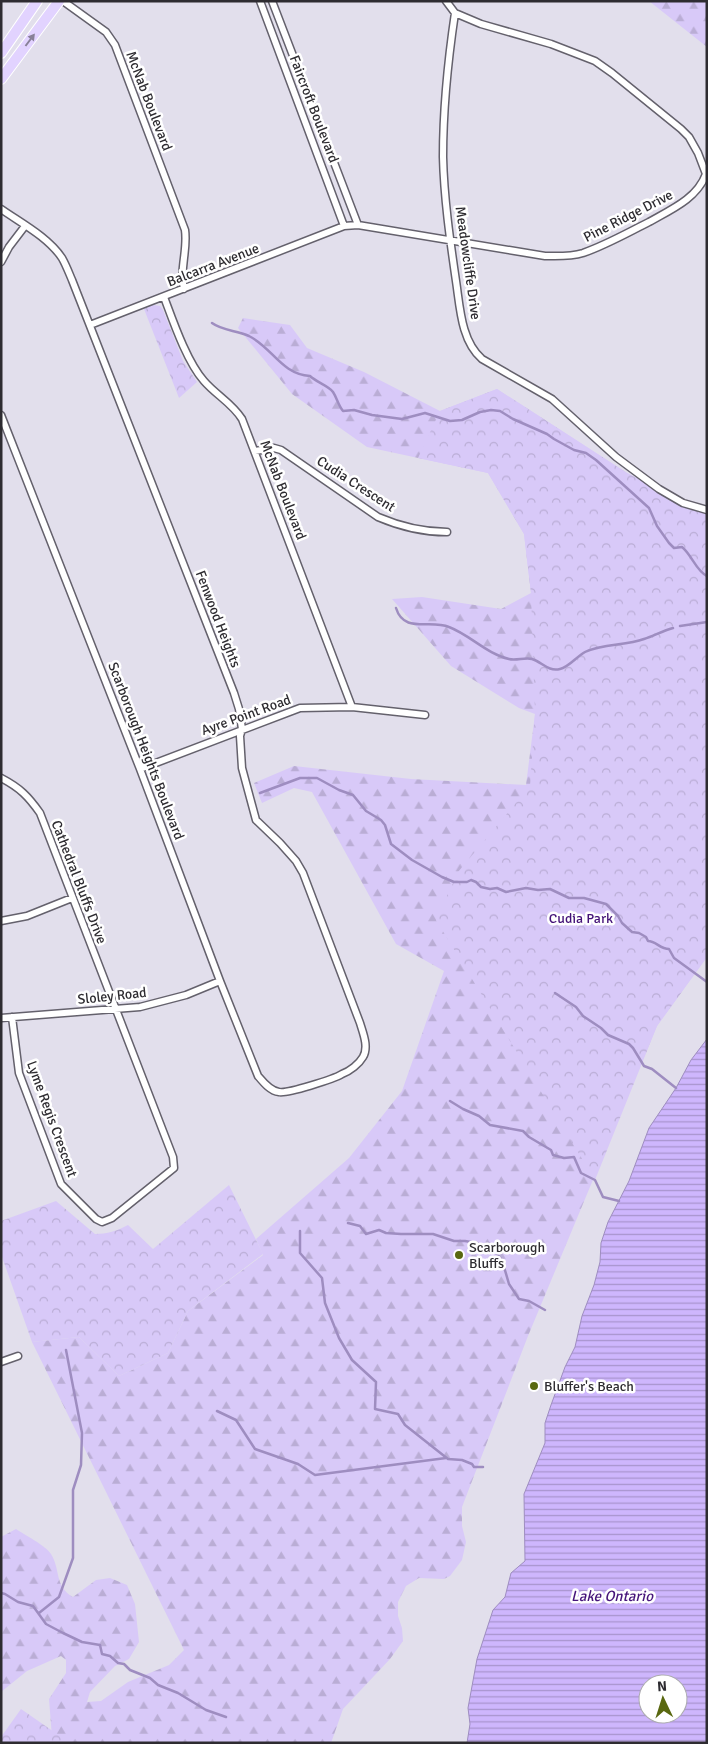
<svg xmlns="http://www.w3.org/2000/svg" width="708" height="1744" font-family="Signika,sans-serif">
  <style>
    .forest { fill: url(#forest-firs) }
    .park { fill: url(#park-crowns) }
    .water { fill: url(#water-rules); stroke: #9e8dc0; fill-rule: evenodd }
    .lines { fill: none; stroke-linecap: round; stroke-linejoin: round }
    .stream { stroke: #9e8dc0; stroke-width: 2.5 }
    .street-casing { stroke: #64616c; stroke-width: 9 }
    .primary-casing { stroke: #fff; stroke-width: 12 }
    .street { stroke: #fff; stroke-width: 6 }
    .primary { stroke: #e2d3ff; stroke-width: 10 }
    .oneway { fill: #888098 }
    .poi-dot { fill: #596810; stroke: #fff; stroke-width: 2 }
    .labels { text-anchor: middle; dominant-baseline: central; stroke-width: 5; stroke-linejoin: round; paint-order: stroke }
    .street-label { font-size: 14px; fill: #2e2c31; stroke: #fff }
    .park-label { font-size: 14px; fill: #431177; stroke: #fff }
    .poi-label { font-size: 14px; fill: #2e2c31; stroke: #fff; text-anchor: start }
    .water-label { font-size: 15px; font-style: italic; fill: #46157a; stroke: #fff }
  </style>
  <defs>
    <pattern id="forest-firs" width="22" height="20" patternUnits="userSpaceOnUse" patternTransform="scale(1.25)"><rect width="22" height="20" fill="#d8c9f8"/><path d="M5 1l3.5 6h-7zM16 11l3.5 6h-7z" fill="#baadd5"/></pattern>
    <pattern id="park-crowns" width="20" height="18" patternUnits="userSpaceOnUse" patternTransform="scale(1.25)"><rect width="20" height="18" fill="#d8c9f8"/><path d="M2 6a3 3 0 1 1 6 0M12 15a3 3 0 1 1 6 0" fill="none" stroke="#baadd5"/></pattern>
    <pattern id="water-rules" width="6" height="5" patternUnits="userSpaceOnUse" patternTransform="scale(1.25)"><rect width="6" height="5" fill="#ceb6fd"/><path d="M0 2.5h6" fill="none" stroke="#a894cd"/></pattern>
  </defs>
  <rect width="100%" height="100%" fill="#e2dfec"/>
  <!-- forest -->
  <path class="forest" d="M649 1H707V47Z
    M243 318 290 325 307 348 364 372 440 411 497 389 627 473 707 515V957L657 1026 528 1336 462 1507V1526L466 1542 462 1560 450 1576 444 1579 419 1578 406 1586 398 1602V1616L402 1628 403 1641 390 1659 343 1709 331 1743H56L52 1737 49 1699 66 1673V1660L61 1656 27 1671 1 1692V1537L16 1529C25 1535 45 1545 51 1554 61 1570 54 1586 73 1597L96 1580 110 1578 127 1585 135 1604 139 1642 129 1659 115 1666 90 1692 87 1702 101 1701 128 1682 169 1665 184 1650 32 1342 79 1337 119 1376 168 1353 188 1311 263 1255 256 1239 349 1158 402 1091 444 971 396 944 312 792 294 788 262 803 254 783 294 766 411 779 526 785 535 714 519 708 451 666 392 599 422 597 501 609 531 593 524 534 488 473 367 447 292 394 238 328Z"/>
  <!-- park -->
  <path class="park" d="M153 305 160 306 163 310 183 361 197 382 179 398 144 309Z
    M497 389 627 473 707 515V957L657 1026 595 1180 436 920 458 872 530 786 535 714 531 593 524 534 488 473 418 458 440 411Z
    M229 1185 263 1254 188 1311 168 1353 119 1376 79 1337 32 1342 1 1254V1221L56 1201 95 1234C107 1234 117 1231 128 1225L153 1249Z
    M21 1709 70 1743H1V1737Z"/>
  <!-- water -->
  <path class="water" d="M707 1039V1743H467L470 1724 468 1708 477 1659 493 1610 505 1597 511 1573 525 1561 524 1494 545 1443V1423L551 1405 565 1367 575 1347 582 1316 594 1285 600 1262 601 1243 608 1222 629 1181 649 1128 676 1088 691 1060ZM648 1684H678V1714H648Z"/>
  <g class="lines">
    <!-- stream -->
    <path class="stream" d="M212 323C223 331 236 330 249 336 273 348 281 374 310 376 316 382 329 386 333 392 337 398 338 405 343 411L354 410 372 415 402 419 425 413 450 421 462 420 480 412 491 410 500 411 513 419 547 434 554 439 574 450 586 453 596 460 649 508 657 526 669 543 674 548 682 547C692 555 696 571 707 576
      M396 608C404 634 430 619 449 627 470 635 487 654 509 659 516 661 525 657 532 659 542 662 548 672 560 669 569 667 576 657 585 652 603 643 625 646 644 639 654 636 662 631 673 628
      M680 626 707 622
      M260 793 300 778H317L339 790 353 795 366 811 381 820 385 825 391 844 412 860 442 877 454 882H467L471 880 476 882 481 887 490 889 497 888 506 892 526 888 538 890 550 889 569 898H584L606 904 618 916 622 923 632 932 639 933 646 937 648 941C656 941 660 949 669 949L674 958 707 982
      M555 993 576 1007 583 1016 601 1028 608 1035 629 1044 633 1048 644 1066 652 1069 676 1088
      M450 1101 463 1109 479 1116 490 1125 523 1131 529 1137 551 1150 553 1155 564 1158 574 1157 581 1173 595 1180 603 1197 619 1201
      M348 1223 360 1226 366 1234 379 1230 386 1233 401 1234H433L454 1241H465L477 1243 485 1250 495 1252 502 1260 509 1284 519 1299 529 1301 545 1310
      M300 1231V1253L322 1278 325 1303 339 1338 352 1360 376 1382 375 1409 398 1414 405 1425 448 1459 462 1460 472 1464 474 1467H483
      M217 1411 236 1420 255 1449 298 1464 315 1475 446 1458
      M1 1593 5 1594 18 1602 33 1606 46 1624 63 1633 82 1642 100 1645 102 1654 110 1656 118 1663 124 1664 130 1670 150 1678 158 1685 178 1693 206 1710 226 1717
      M39 1613 59 1597 73 1558V1490L81 1465 82 1433 66 1350"/>
    <!-- street casing -->
    <g class="street-casing">
      <path id="street" d="M63 1 106 32 115 45 185 230C188 250 179 270 184 289
        M260 1 344 226
        M272 1 358 225
        M455 13C448 60 443 109 443 157 444 198 450 240 456 281 460 307 461 341 482 359L552 399 616 457 659 489 683 503 707 510
        M1 209C21 223 48 237 62 258 66 265 69 273 72 280L234 693 239 709 242 729 240 736 242 768 256 820 280 843 296 861 303 873 360 1023C363 1033 369 1047 363 1057 359 1064 350 1071 342 1074 334 1079 287 1094 279 1092 270 1091 263 1082 258 1076L220 981 140 769 1 415
        M1 262 9 247 25 226
        M164 297C173 321 187 362 204 381 216 395 232 403 242 419L352 707
        M90 325 344 226 358 225 545 256C557 256 570 257 583 253 606 245 627 233 649 222 670 210 697 199 706 174L698 153 689 137 681 129 612 73 595 61 551 44 481 24 455 13 446 1
        M255 451 274 448 281 450 378 517C399 526 424 532 447 532
        M140 769 300 708 352 707 425 715
        M1 778C20 788 28 796 40 813L173 1157 174 1168 112 1218 102 1222 96 1219 61 1184 19 1073 12 1017
        M1 921 27 916 72 898
        M1 1018 140 1007 186 995 220 981
        M1 1362 18 1356"/>
    </g>
    <!-- primary casing -->
    <g class="primary-casing">
      <path id="primary" d="M1 53 37 1
        M1 79 59 1"/>
    </g>
    <!-- street -->
    <use href="#street" class="street"/>
    <!-- primary -->
    <use href="#primary" class="primary"/>
  </g>
  <!-- one-way arrows -->
  <defs><path id="oneway-solid" d="M-6-.8H1V-3.2L6.5 0L1 3.2V.8H-6Z" transform="scale(1.25)"/></defs>
  <use class="oneway" href="#oneway-solid" transform="translate(30 40) rotate(-53)"/>
  <!-- markers -->
  <g class="poi-dot">
    <circle cx="459" cy="1255" r="5"/>
    <circle cx="534" cy="1386" r="5"/>
  </g>
  <g class="labels">
    <!-- street labels -->
    <g class="street-label">
      <text transform="translate(149 101) rotate(69)">McNab Boulevard</text>
      <text transform="translate(314 109) rotate(69)">Faircroft Boulevard</text>
      <text transform="translate(628 216) rotate(-27)">Pine Ridge Drive</text>
      <text transform="translate(468 263) rotate(82)">Meadowcliffe Drive</text>
      <text transform="translate(213 265) rotate(-21)">Balcarra Avenue</text>
      <text transform="translate(356 484) rotate(33)">Cudia Crescent</text>
      <text transform="translate(283 490) rotate(69)">McNab Boulevard</text>
      <text transform="translate(218 619) rotate(69)">Fenwood Heights</text>
      <text transform="translate(246 715) rotate(-20)">Ayre Point Road</text>
      <text transform="translate(146 751) rotate(69)">Scarborough Heights Boulevard</text>
      <text transform="translate(79 882) rotate(69)">Cathedral Bluffs Drive</text>
      <text transform="translate(112 996) rotate(-6)">Sloley Road</text>
      <text transform="translate(52 1119) rotate(70)">Lyme Regis Crescent</text>
    </g>
    <!-- park labels -->
    <g class="park-label">
      <text x="581" y="918">Cudia Park</text>
    </g>
    <!-- poi labels -->
    <g class="poi-label">
      <text x="469" y="1247">Scarborough<tspan x="469" dy="16">Bluffs</tspan></text>
      <text x="544" y="1386">Bluffer's Beach</text>
    </g>
    <!-- water labels -->
    <g class="water-label">
      <text x="612" y="1596">Lake Ontario</text>
    </g>
  </g>
  <!-- border -->
  <rect width="708" height="1744" fill="none" stroke="#2e2c31" stroke-width="5"/>
  <!-- north arrow -->
  <g transform="translate(663 1699) rotate(356)"><circle r="24" fill="#ffffff" stroke="#ababad"/>
  <path d="M0-4L9 19L0 12L-9 19Z" fill="#596810"/>
  <text y="-8" font-size="14" font-weight="bold" text-anchor="middle" fill="#2e2c31">N</text>
  </g>
</svg>
